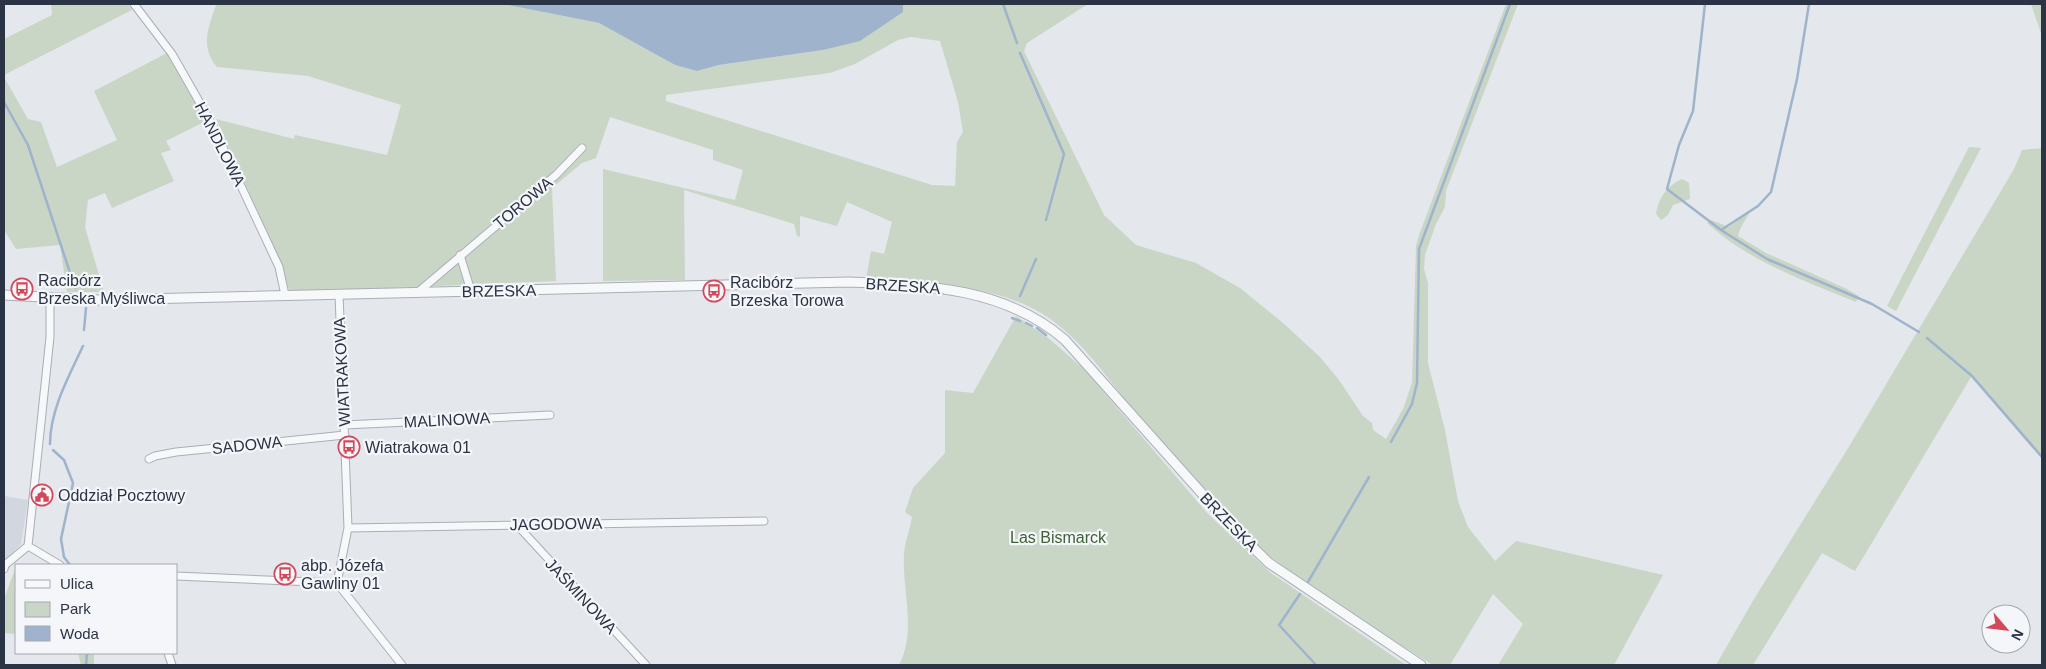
<svg xmlns="http://www.w3.org/2000/svg" width="2046" height="669" font-family="Arial,sans-serif">
  <style>
    .built { fill: #d2d6de }
    .green { fill: #c9d6c5; fill-rule: evenodd }
    .water { fill: #9fb4cc }
    .lines { fill: none; stroke-linecap: round; stroke-linejoin: round }
    .stream { stroke: #9fb4cc; stroke-width: 2.5 }
    .minor-casing { stroke: #a9aeb7; stroke-width: 9 }
    .tertiary-casing { stroke: #a9aeb7; stroke-width: 11 }
    .minor { stroke: #f7f8fa; stroke-width: 7 }
    .tertiary { stroke: #f7f8fa; stroke-width: 9 }
    .labels { text-anchor: middle; dominant-baseline: central; stroke-width: 4.5; stroke-linejoin: round; paint-order: stroke }
    .street-label { font-size: 16px; fill: #2b3445; stroke: #f4f6f9 }
    .poi-label { font-size: 16px; fill: #2b3445; stroke: #f4f6f9; text-anchor: start }
    .park-label { font-size: 16px; fill: #3f6138; stroke: #f4f6f9 }
  </style>
  <rect width="100%" height="100%" fill="#e4e7ec"/>
  <!-- built -->
  <path class="built" d="M4 496 28 500 21 544 6 560 4 559Z"/>
  <!-- green -->
  <path class="green" d="M51 4H128L132 10 4 75V39L52 15Z
    M212 4H503L599 23 675 65 697 71 719 65 823 50 903 12V4H1088L1027 43 1024 51 1104 215 1136 245 1196 263 1240 288 1282 322 1320 357 1339 380 1363 416 1372 423 1373 430 1386 439 1403 409 1412 383 1416 246 1419 235 1506 4H1518L1446 191 1445 207 1436 224 1425 255 1424 269 1428 283V363L1445 430 1458 501 1468 527 1495 561 1516 541 1663 575 1614 665H1498L1523 624 1493 594 1450 665H1433C1369 624 1296 586 1242 530 1221 509 1202 485 1181 463 1166 446 1150 430 1136 413 1106 377 1078 333 1036 310 989 285 919 279 866 279L871 251 884 254 892 222 847 202 837 226 800 216V237L797 236 794 224 684 190 685 280 603 281V169L735 200 743 170 713 160V150L610 117 596 158 582 163 552 188 556 281 290 292 275 249 216 119 294 139 295 135 387 155 401 105 308 76 217 67C200 47 208 28 216 5ZM911 37 940 41 958 102 963 132 957 142 955 186 932 185 666 101V95L830 73 855 64 898 40Z
    M2031 4H2042V36Z
    M167 53 206 121 166 141 171 150 161 153 174 181 112 208 105 193 88 200 85 227 104 292H67L60 245 16 249 4 230V77L28 119 41 122 57 167 117 140 94 91Z
    M1969 147 1981 148 1896 311 1887 306Z
    M2042 148V459L1971 377 1855 571 1822 553 1753 665H1716L1754 599 1850 445 2014 169 2022 150Z
    M1682 179 1689 183 1690 199 1673 205 1668 215 1661 220 1656 214C1658 199 1667 185 1682 179Z
    M1750 211C1747 220 1740 225 1738 236L1766 253 1847 289 1859 296 1856 302C1803 280 1750 262 1707 223L1711 220 1729 227Z
    M1016 316 1047 337 1085 370 1208 514 1271 573 1406 665H899C917 630 902 592 904 554 905 542 910 529 912 517L905 512 913 488 945 453V390L973 393Z
    M16 567V634L4 633V599Z
    M78 653H94V665H101H81Z"/>
  <!-- water -->
  <path class="water" d="M503 4H903V12L860 41 823 50 719 65 697 71 675 65 599 23Z"/>
  <g class="lines">
    <!-- stream -->
    <path class="stream" d="M1003 4 1017 43
      M1705 4 1693 111 1679 145 1667 189 1721 230
      M1809 4 1797 79 1771 192 1758 206 1721 230 1767 259 1872 304 1919 332
      M1020 53 1064 154 1046 220
      M4 102 28 145 75 288
      M1020 296 1036 259
      M1012 318 1020 321
      M1026 323 1032 326
      M1037 328 1046 335
      M84 330 86 308
      M1927 338 1972 376 2042 457
      M1391 442 1412 404 1417 383 1419 249 1510 4
      M50 444C50 410 69 376 83 346
      M53 450 64 460 73 483 61 539 64 557 70 565
      M1308 582 1369 477
      M1300 594 1279 625 1316 665
      M86 665 87 653"/>
    <!-- minor casing -->
    <g class="minor-casing">
      <path id="minor" d="M134 4 172 54 212 124 279 267 285 295
        M460 255 471 291
        M417 293 556 175 582 148
        M339 294 348 528 337 583 402 665
        M345 425 550 415
        M149 459 155 456 176 452 345 435
        M517 525 646 665
        M348 528 764 521
        M28 546 60 565
        M4 569 5 565 28 546 50 337V299
        M176 576 337 583
        M168 653 172 665"/>
    </g>
    <!-- tertiary casing -->
    <g class="tertiary-casing">
      <path id="tertiary" d="M4 295 99 300 849 282C925 285 1004 287 1065 340L1231 526 1269 563 1421 665"/>
    </g>
    <!-- minor -->
    <use href="#minor" class="minor"/>
    <!-- tertiary -->
    <use href="#tertiary" class="tertiary"/>
  </g>
  <!-- icons -->
  <defs>
    <g id="bus-ring" transform="scale(1.125)"><circle r="9.5" fill="#f4f6f9" stroke="#d1495b" stroke-width="1.5"/><path d="M-5-6H5V4H4V6H2V4H-2V6H-4V4H-5ZM-3.5-4V0h7V-4ZM-3.5 1.2v1.5H-2V1.2ZM2 1.2v1.5H3.5V1.2Z" fill="#d1495b"/></g>
    <g id="civic-ring" transform="scale(1.125)"><circle r="9.5" fill="#f4f6f9" stroke="#d1495b" stroke-width="1.5"/><path d="M-.6-6.5H3V-4.5H.6V-3L4-1V1h2V6H-6V1h2V-1L-.6-3ZM-1.2 2.5V6h2.4V2.5Z" fill="#d1495b"/></g>
  </defs>
  <g fill-rule="evenodd">
    <use href="#bus-ring" x="22" y="289"/>
    <use href="#bus-ring" x="714" y="291"/>
    <use href="#bus-ring" x="349" y="447"/>
    <use href="#civic-ring" x="42" y="495"/>
    <use href="#bus-ring" x="285" y="574"/>
  </g>
  <g class="labels">
    <!-- street labels -->
    <g class="street-label">
      <text transform="translate(220 144) rotate(63)">HANDLOWA</text>
      <text transform="translate(523 203) rotate(-40)">TOROWA</text>
      <text transform="translate(903 286) rotate(4)">BRZESKA</text>
      <text transform="translate(499 291) rotate(-1)">BRZESKA</text>
      <text transform="translate(342 372) rotate(-93)">WIATRAKOWA</text>
      <text transform="translate(447 420) rotate(-3)">MALINOWA</text>
      <text transform="translate(247 445) rotate(-6)">SADOWA</text>
      <text transform="translate(1229 522) rotate(46)">BRZESKA</text>
      <text transform="translate(556 524) rotate(-1)">JAGODOWA</text>
      <text transform="translate(581 596) rotate(47)">JAŚMINOWA</text>
    </g>
    <!-- poi labels -->
    <g class="poi-label">
      <text x="38" y="280">Racibórz<tspan x="38" dy="18">Brzeska Myśliwca</tspan></text>
      <text x="730" y="282">Racibórz<tspan x="730" dy="18">Brzeska Torowa</tspan></text>
      <text x="365" y="447">Wiatrakowa 01</text>
      <text x="58" y="495">Oddział Pocztowy</text>
      <text x="301" y="565">abp. Józefa<tspan x="301" dy="18">Gawliny 01</tspan></text>
    </g>
    <!-- park labels -->
    <g class="park-label">
      <text x="1058" y="537">Las Bismarck</text>
    </g>
  </g>
  <!-- border -->
  <rect width="2046" height="669" fill="none" stroke="#2b3445" stroke-width="10"/>
  <!-- legend -->
  <rect x="15" y="564" width="162" height="90" fill="#f4f6f9" stroke="#a4a8b1"/>
  <rect x="25" y="580" width="25" height="8" fill="#f7f8fa" stroke="#a4a8b1"/>
  <text x="60" y="589" font-size="15" fill="#2b3445">Ulica</text>
  <rect x="25" y="602" width="25" height="15" fill="#c9d6c5" stroke="#a4a8b1"/>
  <text x="60" y="614" font-size="15" fill="#2b3445">Park</text>
  <rect x="25" y="626" width="25" height="15" fill="#9fb4cc" stroke="#a4a8b1"/>
  <text x="60" y="639" font-size="15" fill="#2b3445">Woda</text>
  <!-- north arrow -->
  <g transform="translate(2006 629) rotate(118)"><circle r="24" fill="#f4f6f9" stroke="#a4a8b1"/>
  <path d="M0-4L9 19L0 12L-9 19Z" fill="#d1495b"/>
  <text y="-8" font-size="14" font-weight="bold" text-anchor="middle" fill="#2b3445">N</text>
  </g>
</svg>
